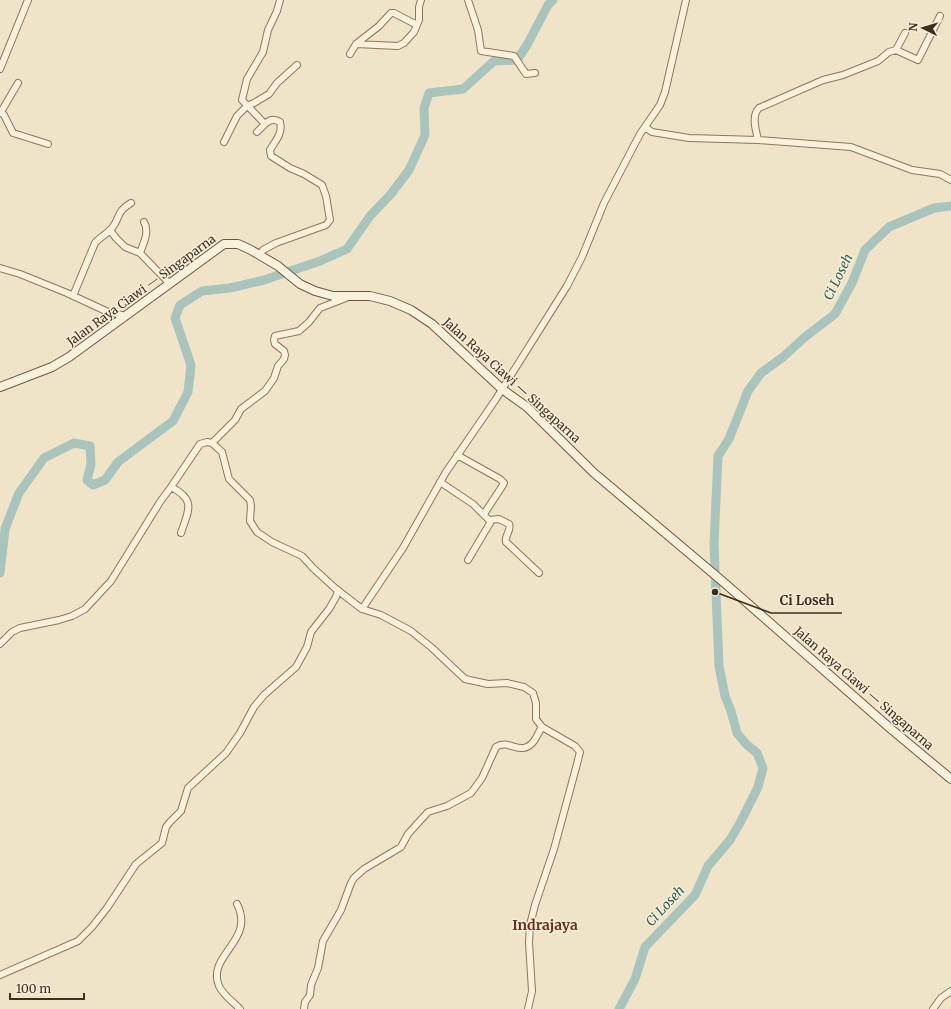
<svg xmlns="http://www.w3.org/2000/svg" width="951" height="1009" font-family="Merriweather,serif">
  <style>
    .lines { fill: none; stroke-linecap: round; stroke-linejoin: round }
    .river { stroke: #a9c4bc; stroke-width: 9 }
    .street-casing { stroke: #8d765c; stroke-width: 8 }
    .secondary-casing { stroke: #6f573f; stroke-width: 10 }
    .street { stroke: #faf1dc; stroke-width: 6 }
    .secondary { stroke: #faf1dc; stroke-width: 8 }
    .labels { text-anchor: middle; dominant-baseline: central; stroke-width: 3; stroke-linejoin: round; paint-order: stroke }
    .street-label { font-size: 12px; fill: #3d2e20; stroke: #f7eed8 }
    .water-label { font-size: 13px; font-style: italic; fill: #2f5d5a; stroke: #f7eed8 }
    .quarter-label { font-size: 14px; font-weight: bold; fill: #6b2e1e; stroke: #f7eed8 }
    .leader { fill: none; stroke: #3d2e20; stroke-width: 1.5 }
    .callout-dot { fill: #3d2e20; stroke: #f7eed8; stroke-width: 1.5 }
    .callout-label { font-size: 13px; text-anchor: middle; font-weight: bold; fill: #3d2e20; stroke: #f7eed8; stroke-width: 3; stroke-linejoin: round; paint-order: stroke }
  </style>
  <rect width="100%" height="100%" fill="#f0e4c8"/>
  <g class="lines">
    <!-- river -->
    <path class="river" d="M0 573 5 529 19 493 44 458 74 443 90 446 91 464 87 480 93 485 105 480 118 462 173 421 188 392 191 365 175 318 180 305 202 291 230 288 264 280 320 261 347 249 370 216 391 194 409 170 425 135 424 108 429 93 463 89 494 61 517 60 527 45 548 5 553 0
      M619 1009 635 979 645 947 695 895 708 866 730 840 740 823 758 787 763 768 757 753 746 744 737 733 731 711 725 696 719 666 714 544 718 456 729 439 748 391 761 373 783 357 805 337 835 314 852 283 865 250 889 227 934 208 951 206"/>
    <!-- street casing -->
    <g class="street-casing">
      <path id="street" d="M468 0 478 30 481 51 514 56 526 74 535 73
        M356 44 398 46 404 43 414 32 419 20V7L421 0
        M896 50 918 60 940 16
        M350 54 356 44 379 26 391 13H394L417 25
        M0 69 28 0
        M0 112 4 115 13 133 48 144
        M1 112 18 83
        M645 127 652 132 689 138 758 140 851 147 912 170 940 174 951 180
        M257 132 265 124
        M758 140C756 130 751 116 759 108L823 80 843 75 878 61 889 52 896 50 905 33
        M224 142 237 116 247 106 254 103 269 94 277 83 297 65
        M110 230 116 238 125 247 140 253 170 284
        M140 253C143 244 150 232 144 222
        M259 255 263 250 276 243 326 225 330 220 326 196 322 185 304 174 290 168 271 156 270 150C275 141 283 134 280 122 274 118 269 120 265 124L242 100 247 79 263 52 268 30 277 11 280 0
        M0 268 20 274 67 293 108 312 126 316
        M73 296 95 243C100 237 107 234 112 228 121 217 115 213 131 203
        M212 443 235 420 241 409 265 391 274 378 278 366 284 359 285 355 284 351 275 344 274 340 275 336 299 331 309 322 320 308 346 298
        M457 455 500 479 504 483 503 485 484 514
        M440 482 473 504 490 521V523L468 560
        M171 487C197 500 188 511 181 533
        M489 520 499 519 509 524C512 531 504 535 506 542L539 573
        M362 609 403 548 446 472 496 399 567 286 582 257 604 203 640 134 660 105 665 92 686 0
        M0 644 12 632 20 628 59 620 72 616 85 609 111 581 160 502 171 487 200 444 207 442 212 443 222 452 229 479 250 500 251 506 250 521 257 532 272 542 302 556 313 568 336 589 362 609 381 615 411 631 431 647 465 679 488 684 507 683 524 687 533 693 536 703V719L542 727 575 746 580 752 577 764 554 849 535 905 530 925 529 942 532 991 528 1009
        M237 904C256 941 206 955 219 986 223 995 233 1002 240 1009
        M0 975 78 941 92 927 107 908 136 864 162 843 166 827 170 822 181 811 188 788 226 753 240 733 254 707 264 695 296 667 307 647 311 632 329 609 336 597 338 590
        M304 1009 305 1002 310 995 311 985 318 968 323 941 341 910 351 883 354 878 364 869 401 847 408 834 428 812 447 806 471 793 482 778 496 747C509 738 521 758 534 741 537 737 539 731 542 727
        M933 1009 941 998 951 991"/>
    </g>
    <!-- secondary casing -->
    <g class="secondary-casing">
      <path id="secondary" d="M0 387 52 367 69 357 224 244H238L251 250 278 266 300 284 315 291 333 296H370L390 301 411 310 432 324 502 389 527 407 594 473 721 580 891 729 951 779"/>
    </g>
    <!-- street -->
    <use href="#street" class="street"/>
    <!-- secondary -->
    <use href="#secondary" class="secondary"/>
  </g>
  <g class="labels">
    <!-- street labels -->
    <g class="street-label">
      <text transform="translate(141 290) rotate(-36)">Jalan Raya Ciawi — Singaparna</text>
      <text transform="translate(512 380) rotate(42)">Jalan Raya Ciawi — Singaparna</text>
      <text transform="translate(864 688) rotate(41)">Jalan Raya Ciawi — Singaparna</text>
    </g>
    <!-- water labels -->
    <g class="water-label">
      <text transform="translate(838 277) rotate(-64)">Ci Loseh</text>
      <text transform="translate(665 906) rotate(-47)">Ci Loseh</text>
    </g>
    <!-- quarter labels -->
    <g class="quarter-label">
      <text x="545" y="925">Indrajaya</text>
    </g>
  </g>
  <!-- callouts -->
  <path class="leader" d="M715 592L771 613H842"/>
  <circle class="callout-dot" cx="715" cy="592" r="4"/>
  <g class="callout-label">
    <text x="807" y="605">Ci Loseh</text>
  </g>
  <!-- north arrow -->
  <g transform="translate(923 28) rotate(275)" stroke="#f7eed8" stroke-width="3" paint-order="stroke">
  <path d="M0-3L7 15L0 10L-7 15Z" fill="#3d2e20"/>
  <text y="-6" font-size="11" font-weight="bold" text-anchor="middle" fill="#3d2e20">N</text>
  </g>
  <!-- scale -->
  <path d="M10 993v6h74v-6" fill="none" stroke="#3d2e20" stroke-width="2"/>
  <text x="16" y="993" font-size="12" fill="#3d2e20" stroke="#f7eed8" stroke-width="3" paint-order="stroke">100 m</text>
</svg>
